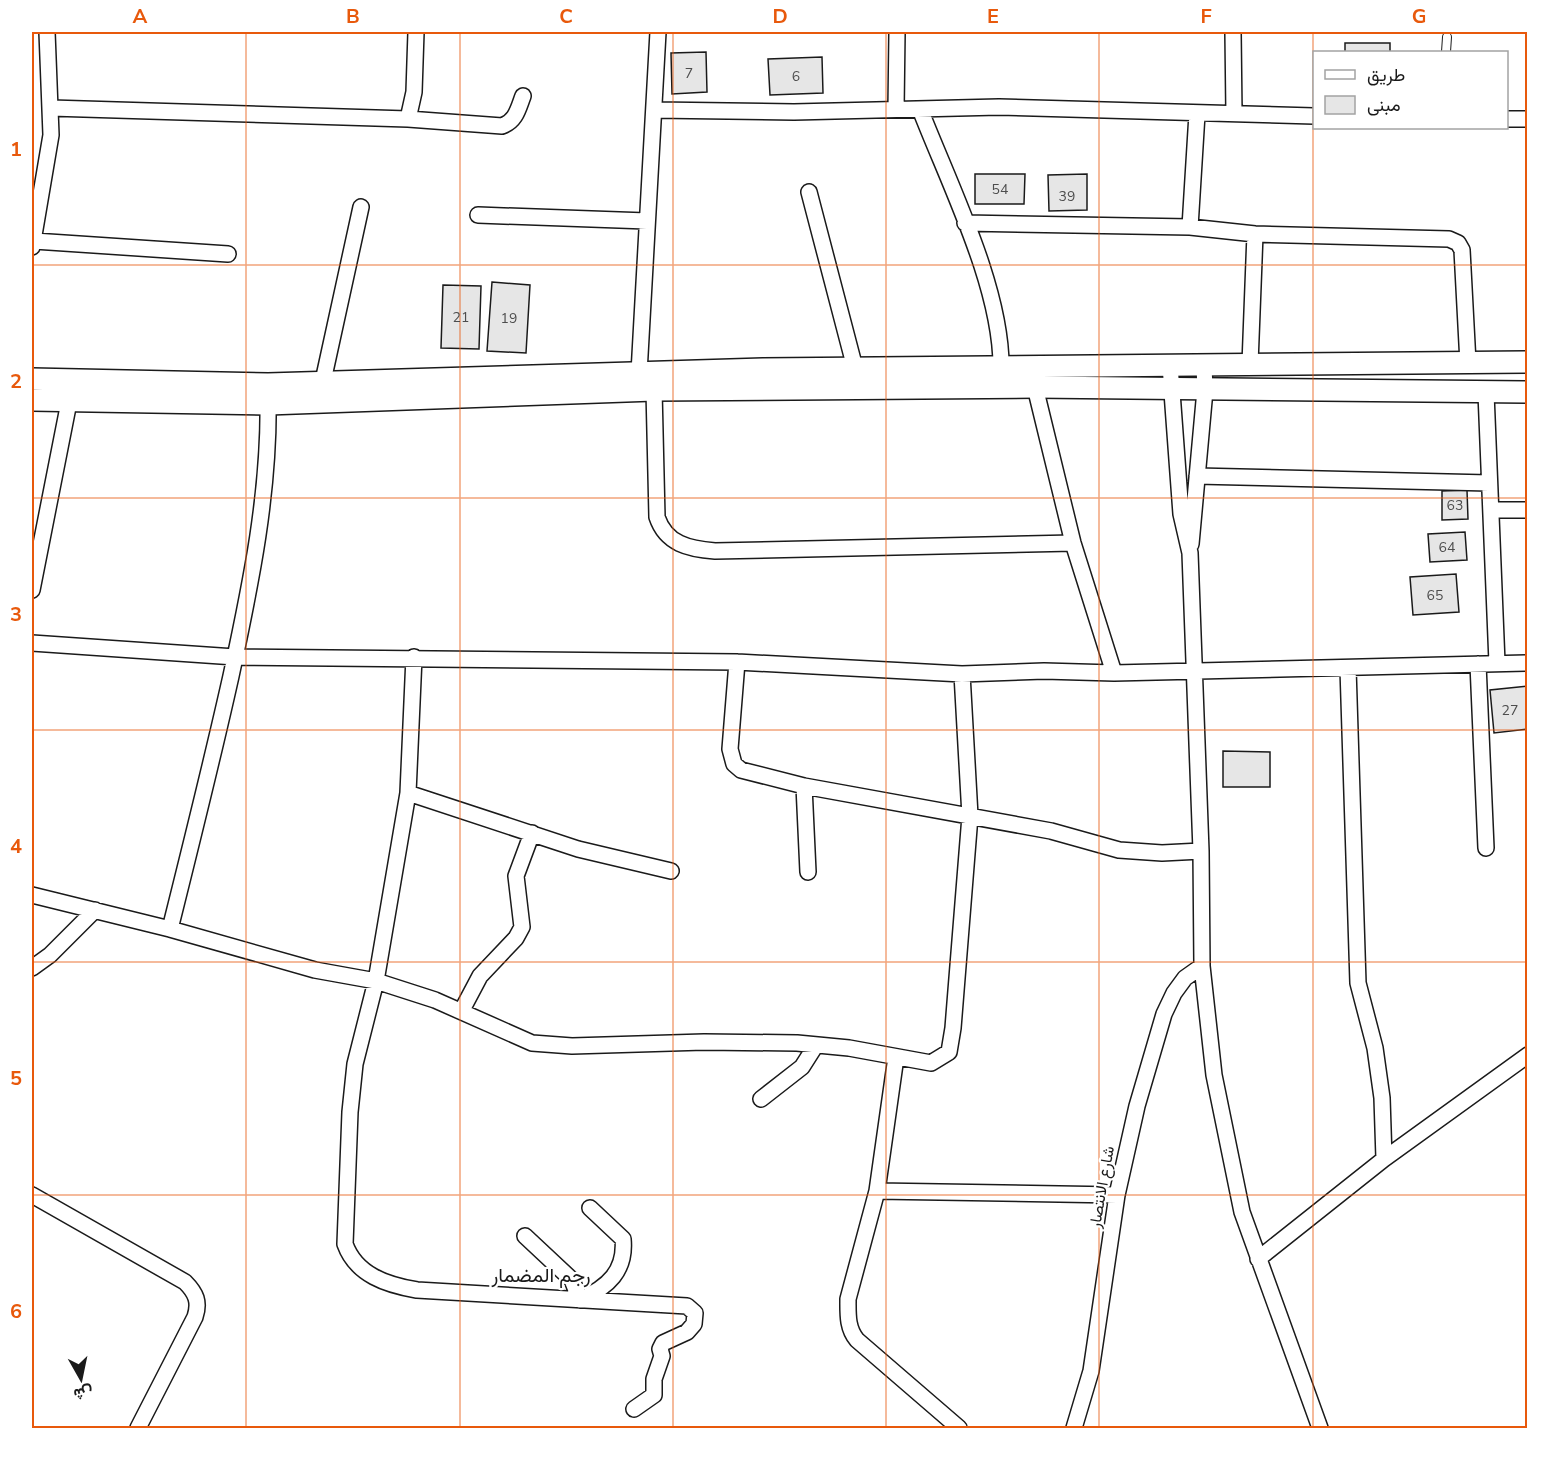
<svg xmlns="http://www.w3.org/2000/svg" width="1559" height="1460" font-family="'Nunito Sans',Vazirmatn,sans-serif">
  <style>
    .building { fill: #e6e6e6; stroke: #1a1a1a; stroke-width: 1.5 }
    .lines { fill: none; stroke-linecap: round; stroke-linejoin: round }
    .lane-casing { stroke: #1a1a1a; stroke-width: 10 }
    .street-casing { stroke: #1a1a1a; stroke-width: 18 }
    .secondary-casing { stroke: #1a1a1a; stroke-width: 24 }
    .lane { stroke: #fff; stroke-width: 8 }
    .street { stroke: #fff; stroke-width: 15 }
    .secondary { stroke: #fff; stroke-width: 21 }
    .grid { fill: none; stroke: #e8590c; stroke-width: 1.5; stroke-opacity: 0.55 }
    .labels { text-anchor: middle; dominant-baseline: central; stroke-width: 4.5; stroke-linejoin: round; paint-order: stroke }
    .number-label { font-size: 14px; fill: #4d4d4d }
    .street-label { font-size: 16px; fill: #1a1a1a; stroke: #fff }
    .quarter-label { font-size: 20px; fill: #1a1a1a; stroke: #fff }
    .neatline { fill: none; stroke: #e8590c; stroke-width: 2 }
    .grid-label { font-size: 20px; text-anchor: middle; font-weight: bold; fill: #e8590c }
  </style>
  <rect width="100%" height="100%" fill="#fff"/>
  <!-- building -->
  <path class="building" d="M1345 43H1390V52H1345Z
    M706 52 707 92 672 94 671 53Z
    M822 57 823 93 770 95 768 59Z
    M975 174H1025L1024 204H975Z
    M1087 174V210L1049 211 1048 175Z
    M492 282 530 285 526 353 487 351Z
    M443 285 481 286 479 349 441 348Z
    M1467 490 1468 519 1442 520V491Z
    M1465 532 1467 560 1430 562 1428 534Z
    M1456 574 1459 612 1413 615 1410 577Z
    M1528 686V729L1494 733 1490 690Z
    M1223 751 1270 752V787H1223Z"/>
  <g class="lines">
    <!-- lane casing -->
    <g class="lane-casing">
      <path id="lane" d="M1446 52 1447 37"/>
    </g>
    <!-- street casing -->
    <g class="street-casing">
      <path id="street" d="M1233 32 1234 114
        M51 108 408 119 502 126C516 121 518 109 523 96
        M896 109 897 32
        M920 109C949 184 1001 286 1001 366
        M655 110 794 112 999 107 1314 116
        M408 119 414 92 416 32
        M1506 119H1528
        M809 192 855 368
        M478 215 647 221
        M965 223 1190 227 1255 234 1449 239 1458 243 1462 250 1468 363
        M1190 227 1197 114
        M34 241 228 254
        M32 247 51 135 47 32
        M1250 364 1255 234
        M1170 365 1181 514 1190 553 1201 851 1202 966 1214 1075 1242 1212 1320 1428
        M639 373 658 32
        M323 381 361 207
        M1035 387 1073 543 1114 673
        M654 390 657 517C666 544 689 549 715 551L1073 543
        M1486 393 1497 663
        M1197 476 1489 483
        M1491 510H1528
        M1191 544 1205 390 1204 366
        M32 590 69 402
        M32 643 235 657 737 662 962 674 1044 671 1114 673 1528 663
        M414 657 408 793 376 981 355 1064 350 1112 345 1244C356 1275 387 1285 417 1290L687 1306 695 1313 694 1324 687 1332 663 1343 660 1349 662 1356 654 1379V1395L634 1409
        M737 662 730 749 734 764 741 770 804 786 1051 831 1119 850 1162 853 1201 851
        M1478 664 1486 848
        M804 786 808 872
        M408 793 578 849 671 871
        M32 895 170 929 315 970 376 981 435 1000 532 1043 572 1046 704 1042 797 1043 849 1048 931 1063 949 1052 953 1028 970 816 962 674
        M170 929C191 845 212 761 231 676 251 583 270 491 268 396
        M32 968 50 955 95 910
        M462 1010 480 976 516 938 522 927 516 876 532 833
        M896 1057 877 1191 848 1299C848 1314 847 1328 857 1340L959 1428
        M761 1099 802 1067 816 1045
        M1384 1159 1528 1055
        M877 1191 1117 1195
        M32 1195 185 1282C196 1293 200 1302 195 1317L138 1428
        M525 1236 572 1280 580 1300C608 1287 626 1271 623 1239L590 1208
        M1258 1259 1384 1159 1382 1098 1375 1048 1358 983 1348 668
        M1074 1428 1091 1371 1117 1195 1137 1106 1164 1014 1174 993 1185 978 1202 966"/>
    </g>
    <!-- secondary casing -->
    <g class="secondary-casing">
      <path id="secondary" d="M32 379 268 384 763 369 1528 362
        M32 400 268 404 654 390 1035 387 1528 392"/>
    </g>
    <!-- lane -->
    <use href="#lane" class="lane"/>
    <!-- street -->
    <use href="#street" class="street"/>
    <!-- secondary -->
    <use href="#secondary" class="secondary"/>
  </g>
  <!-- grid -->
  <path class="grid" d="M246 32V1428M460 32V1428M673 32V1428M886 32V1428M1099 32V1428M1313 32V1428M32 265H1528M32 498H1528M32 730H1528M32 962H1528M32 1195H1528"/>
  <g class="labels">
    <!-- number labels -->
    <g class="number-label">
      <text x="689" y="73">7</text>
      <text x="796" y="76">6</text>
      <text x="1000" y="189">54</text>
      <text x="1067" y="196">39</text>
      <text x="461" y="317">21</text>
      <text x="509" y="318">19</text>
      <text x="1455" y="505">63</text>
      <text x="1447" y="547">64</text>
      <text x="1435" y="595">65</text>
      <text x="1510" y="710">27</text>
    </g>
    <!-- street labels -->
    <g class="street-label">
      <text transform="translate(1102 1187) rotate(-80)">شارع الانتصار</text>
    </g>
    <!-- quarter labels -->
    <g class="quarter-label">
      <text x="541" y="1275">رجم المضمار</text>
    </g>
  </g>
  <!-- border -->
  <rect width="1559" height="1460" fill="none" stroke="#ffffff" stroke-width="66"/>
  <!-- legend -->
  <rect x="1313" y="51" width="195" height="78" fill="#ffffff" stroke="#a3a3a3" stroke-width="1.5"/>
  <rect x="1325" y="70" width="30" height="9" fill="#ffffff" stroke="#a3a3a3" stroke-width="1.5"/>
  <text x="1367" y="81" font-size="18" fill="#1a1a1a">طريق</text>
  <rect x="1325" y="96" width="30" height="18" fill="#e6e6e6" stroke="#a3a3a3" stroke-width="1.5"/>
  <text x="1367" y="111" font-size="18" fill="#1a1a1a">مبنى</text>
  <!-- north arrow -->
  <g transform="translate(81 1379) rotate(171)" stroke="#ffffff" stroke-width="4.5" paint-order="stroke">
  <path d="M0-4.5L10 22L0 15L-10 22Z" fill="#1a1a1a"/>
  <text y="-9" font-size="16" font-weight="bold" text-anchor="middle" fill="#1a1a1a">ش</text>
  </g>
  <rect x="33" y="33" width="1493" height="1394" class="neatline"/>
  <g class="grid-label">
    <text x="140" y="23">A</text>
    <text x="353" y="23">B</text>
    <text x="566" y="23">C</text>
    <text x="780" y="23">D</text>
    <text x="993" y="23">E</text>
    <text x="1206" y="23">F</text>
    <text x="1419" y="23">G</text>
    <text x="16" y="156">1</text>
    <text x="16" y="388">2</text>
    <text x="16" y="621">3</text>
    <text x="16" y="853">4</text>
    <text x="16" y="1085">5</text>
    <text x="16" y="1318">6</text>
  </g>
</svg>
